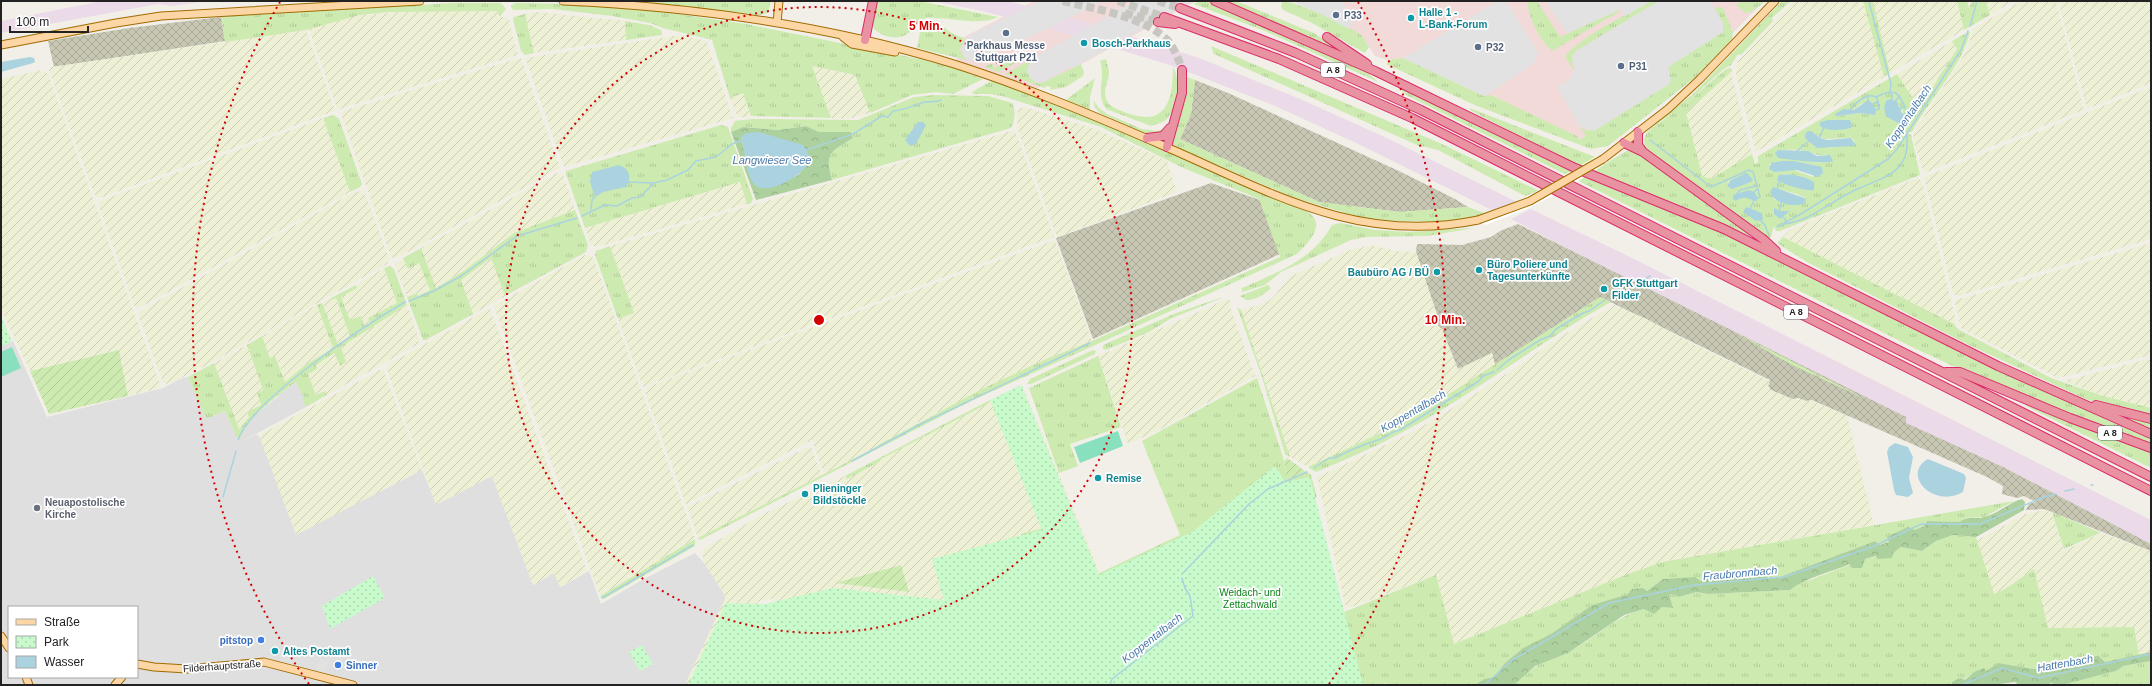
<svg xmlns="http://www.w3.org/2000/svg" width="2152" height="686" font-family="Helvetica,sans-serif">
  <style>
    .residential { fill: #e0dfdf; fill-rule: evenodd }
    .commercial { fill: #f2dad9 }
    .railway { fill: #ebdbe8 }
    .construction { fill: url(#construction-cross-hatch) }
    .farmland { fill: url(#farmland-furrows); fill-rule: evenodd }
    .grass { fill: url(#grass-tufts); fill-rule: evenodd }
    .forest { fill: url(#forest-crowns); fill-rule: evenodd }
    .park { fill: url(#park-dots) }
    .garden { fill: url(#garden-furrows) }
    .pitch { fill: #88e0be }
    .parking { fill: #e2e2e2 }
    .water { fill: #aad3df }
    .pier { fill: #fff }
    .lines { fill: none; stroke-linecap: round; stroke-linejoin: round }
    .stream { stroke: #aad3df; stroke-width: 1.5 }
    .highway-tunnel { stroke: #c8c6c1; stroke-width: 8; stroke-dasharray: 8 4; stroke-linecap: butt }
    .major-casing { stroke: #a06b00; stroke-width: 9 }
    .highway-casing { stroke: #dc2a67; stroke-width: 10 }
    .major { stroke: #fcd6a4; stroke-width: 7 }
    .highway { stroke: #e892a2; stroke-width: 8 }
    .major-bridge-casing { stroke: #a06b00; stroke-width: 9; stroke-linecap: butt }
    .major-bridge { stroke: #fcd6a4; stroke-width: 7 }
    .ring { fill: none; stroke: #d40000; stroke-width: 2; stroke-dasharray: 2 4 }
    .service-dot { fill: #5c6f8a; stroke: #fff; stroke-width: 1.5 }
    .culture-dot { fill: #0f9aa8; stroke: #fff; stroke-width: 1.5 }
    .worship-dot { fill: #6b7280; stroke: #fff; stroke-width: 1.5 }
    .shop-dot { fill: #3f7fe0; stroke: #fff; stroke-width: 1.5 }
    .labels { text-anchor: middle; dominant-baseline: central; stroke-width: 3.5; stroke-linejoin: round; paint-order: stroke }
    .shield { fill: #fff; stroke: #646464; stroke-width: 1 }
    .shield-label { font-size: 9px; font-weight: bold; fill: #222 }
    .culture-label { font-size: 10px; font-weight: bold; fill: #0d838f; stroke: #fff; text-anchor: start }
    .service-label { font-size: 10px; font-weight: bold; fill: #4e5e75; stroke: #fff; text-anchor: start }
    .worship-label { font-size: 10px; font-weight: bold; fill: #5b616d; stroke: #fff; text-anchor: start }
    .park-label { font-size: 10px; fill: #0c8416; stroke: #fff }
    .shop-label { font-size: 10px; font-weight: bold; fill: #366cbe; stroke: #fff; text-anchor: end }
    .street-label { font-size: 10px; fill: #222; stroke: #fff }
    .water-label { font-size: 11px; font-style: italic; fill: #4a7aab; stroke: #fff }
    .centre { fill: #d40000; stroke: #fff; stroke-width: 2 }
    .ring-label { font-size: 12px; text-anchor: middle; font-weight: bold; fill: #d40000; stroke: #fff; stroke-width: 3.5; stroke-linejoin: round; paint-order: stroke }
  </style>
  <defs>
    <pattern id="construction-cross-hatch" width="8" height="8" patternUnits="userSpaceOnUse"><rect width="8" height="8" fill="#c7c7b4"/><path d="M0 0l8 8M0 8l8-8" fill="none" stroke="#abab9a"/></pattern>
    <pattern id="farmland-furrows" width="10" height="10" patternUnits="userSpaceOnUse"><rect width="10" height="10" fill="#eef0d5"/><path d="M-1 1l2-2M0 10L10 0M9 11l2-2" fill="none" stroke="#ccceb7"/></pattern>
    <pattern id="grass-tufts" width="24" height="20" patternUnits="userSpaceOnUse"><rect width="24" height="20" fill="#cdebb0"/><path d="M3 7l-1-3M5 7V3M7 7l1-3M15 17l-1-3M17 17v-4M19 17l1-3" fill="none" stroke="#b0c997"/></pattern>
    <pattern id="forest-crowns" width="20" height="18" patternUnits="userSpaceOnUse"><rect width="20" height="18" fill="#add19e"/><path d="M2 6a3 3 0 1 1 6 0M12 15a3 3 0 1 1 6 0" fill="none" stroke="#95b388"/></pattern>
    <pattern id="park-dots" width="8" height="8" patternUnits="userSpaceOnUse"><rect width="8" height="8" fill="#c8facc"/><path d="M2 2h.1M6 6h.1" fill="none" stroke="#acd6af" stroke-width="1.8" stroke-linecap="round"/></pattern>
    <pattern id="garden-furrows" width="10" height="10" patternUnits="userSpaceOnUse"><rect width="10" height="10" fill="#cdebb0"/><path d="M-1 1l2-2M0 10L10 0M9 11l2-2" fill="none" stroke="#b0c997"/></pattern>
  </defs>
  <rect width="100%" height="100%" fill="#f2efe9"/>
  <!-- residential -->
  <path class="residential" d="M13 341 47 417 163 388 182 378 188 377 206 419 225 411 239 442 242 432 255 415 296 382 305 398 303 399 306 407 239 443 257 434 260 438 296 534 422 470 436 504 492 476 533 585 554 573 561 587 589 571 601 604 642 580 695 553 704 563 726 597 685 685H1V344ZM9 607H137V677H9Z"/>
  <!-- commercial -->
  <path class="commercial" d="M1034 1H1196L1038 88H1026L958 62 955 53 957 44 966 36Z
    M1294 1H1764L1727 39 1589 145 1403 58 1388 60 1375 56 1362 36Z"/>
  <!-- railway -->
  <path class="railway" d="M102 1H207L172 6 158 4 1 33V21Z
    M933 1H1008L1086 22 1199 58 1298 98 1389 139 1517 202 1494 211 1354 142 1275 106 1173 66 1065 33 982 11Z
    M1531 209 1634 259 2151 520V544L1974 454 1905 424 1511 219Z"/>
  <!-- construction -->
  <path class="construction" d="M221 17 225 41 54 67 48 41 129 28Z
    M1195 80 1228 93 1399 171 1455 199 1468 207 1400 212 1319 202 1180 139 1191 114Z
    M1211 183 1260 200 1280 254 1093 339 1056 238Z
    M1518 224 1906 417V423L2003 467 2151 544V551L2044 509 2026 510 2029 504 2036 502 2024 496 2017 498 2002 494 2003 486 1987 477 1812 400 1806 401 1798 398 1793 400 1771 390 1768 386 1770 380 1600 297 1495 365 1492 353 1458 370 1442 329 1438 326 1437 314 1416 252 1417 244 1462 245 1491 237 1500 231Z"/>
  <!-- farmland -->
  <path class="farmland" d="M1794 1H1863L1884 77 1756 152 1736 76V66L1738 61Z
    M1873 1H1957L1964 30 1890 73Z
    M1986 1H2014L1990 15Z
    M2021 1H2056L2084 110 1924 173 1916 150 1913 134 1916 128 1961 60 1967 49 1973 29Z
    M2058 1H2151V83L2087 109Z
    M424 10 497 11 500 16 509 20 518 55 340 109 337 108 309 29 360 15Z
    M538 12 625 21 626 40 534 53 525 14Z
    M306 30 335 110 334 111 100 198 95 196 49 71 51 67Z
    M680 35 703 40 707 43 733 118 564 167 525 58Z
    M1952 41 1957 49 1918 108 1897 74Z
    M519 58 521 59 560 168 397 258H394L391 257 341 114 343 111Z
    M812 66 855 75 870 113 848 119 831 118Z
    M41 70 48 74 160 384 157 389 128 396 119 350 30 371 1 309V79Z
    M1731 72 1752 154 1712 178H1706L1702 176 1686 113Z
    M2151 87V239L1958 296 1953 294 1924 177Z
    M743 93 751 116 738 118 730 98Z
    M1024 107 1096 129 1167 161 1177 192 1057 237 1017 127 1018 110Z
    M323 118 350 192 139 308H135L98 204 100 201Z
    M1011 131 1016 133 1054 237 643 387 618 319 634 313 610 246Z
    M557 173 563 175 575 210 514 233 465 270 435 288 421 248Z
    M1918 178 1922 181 1956 321 1954 324 1783 237 1790 230 1815 219Z
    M740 182 747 204 597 247 591 245 585 228Z
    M364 191 389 259 387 264 207 365 169 384 163 383 138 314 140 311 354 192Z
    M1055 240 1092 341 1046 359 914 424 863 456 824 474 812 440 686 504 645 392 647 387Z
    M2151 243V355L2058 378 1961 328 1955 303 1956 300Z
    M1370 245 1397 251 1416 252 1437 315 1438 326 1442 329 1458 369 1492 353 1495 365 1410 419 1308 467 1290 457 1241 310 1260 305 1270 300 1277 293 1289 277 1350 250Z
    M585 255 592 256 594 260 695 539 600 596 495 309V305Z
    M403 258 408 269 419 263 430 290 418 296 416 293 407 297 395 265Z
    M491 258 505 296 473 314 461 280Z
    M384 268 397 303 368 318 370 323 365 326 350 320 341 296 357 288 356 285Z
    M331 298 332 300 336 298 350 336 338 344 322 303Z
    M1227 299 1231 301 1230 306 1255 376 1157 431 1128 444 1098 356Z
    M317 305 333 348 305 365 285 382 276 356 270 359 262 336Z
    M407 305 419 339 418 344 327 395 325 391 316 395 308 374 317 369 316 365 334 353 339 366 346 362 341 347Z
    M1614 305 1647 319 1687 341 1770 381 1768 386 1771 390 1793 399 1798 398 1806 401 1811 400 1847 416 1874 525 1662 562 1628 574 1454 644 1436 575 1346 609 1317 477 1415 431 1499 379 1558 338Z
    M490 308 586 568V572L560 587 554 573 533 585 492 476 436 505 387 370 389 364Z
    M247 345 263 390 261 405 247 412 249 417 238 429 214 363Z
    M2151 358V408L2103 396 2064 381Z
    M380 370 384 372 422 470 296 535 260 438 261 434Z
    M1022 385 1099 571 1093 576 1073 664 1049 685H796L775 598 757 602 780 685H685L726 597 704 563 702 550 763 514 845 476 847 479 879 462V460L988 403V401ZM882 570 908 592 837 583Z
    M808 447H811L822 475 698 538 687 507Z
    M2044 510 2052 513 2064 551 2101 533 2151 551V652L2139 655 2134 627 2048 628 2034 569 2005 589 1994 594 1976 541 2025 514Z"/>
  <!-- grass -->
  <path class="grass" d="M632 1H771L768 13 760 15Z
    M878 1H919L998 17C981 26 954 18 935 18 932 18 928 17 926 18 917 22 914 30 907 34 897 41 882 36 874 29L873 19Z
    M1199 1H1206L1367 72 1378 82 1265 31 1194 4Z
    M1226 1H1235L1246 5 1314 33 1352 57Z
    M1282 1C1295 1 1354 27 1362 36 1365 39 1366 44 1369 47L1365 53 1312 23 1283 10 1281 7Z
    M1527 1H1537L1560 37 1621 9 1617 13 1552 51C1538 38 1529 19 1527 1Z
    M1651 1H1659L1576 51 1572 63 1575 70 1573 69 1565 56C1588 32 1623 17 1651 1Z
    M1742 1H1766L1751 12 1745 13 1736 5Z
    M1782 1H1791L1772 18 1773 21 1741 55 1738 54 1731 65 1724 69 1680 108 1725 70 1729 68 1732 69V71L1686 113 1702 175 1706 178H1712L1752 154 1755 164 1758 163V156L1897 74 1919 108 1957 49 1952 41 1970 31C1964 64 1928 101 1912 132H1906L1911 135 1920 175 1780 231H1776L1774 226 1770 239 1651 154C1631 133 1659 126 1674 112L1647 131 1693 94ZM1892 101 1898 104 1903 112 1896 122 1887 117ZM1862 103 1875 115 1860 113 1836 116 1844 109 1854 110ZM1828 120 1838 121 1851 128 1832 129ZM1815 133 1823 139 1851 138 1854 140V146H1839L1829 148ZM1778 150C1786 150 1797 149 1804 151 1813 152 1817 157 1826 155L1820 163 1788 158ZM1781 161H1794L1818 166 1813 177 1794 170 1774 172 1769 164ZM1784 174 1799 176 1814 182 1806 190 1779 182ZM1743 175 1751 182 1741 184 1727 183ZM1777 188C1785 192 1800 193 1806 199 1791 204 1789 205 1774 199Z
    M1863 1H1873L1890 73 1884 77Z
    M1957 1H1967L1969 8 1972 1H1986L1990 15 1964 30Z
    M453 3H501L506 9 500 16 497 11 388 12 360 15 306 30 225 42 221 16Z
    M515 3 574 4 651 10 746 24 919 59 958 69 983 79 953 94 936 92 912 95 870 113 855 75 812 66 831 118 751 116 743 93 730 98 712 40 663 28 650 23 612 16 552 9 513 10 511 6Z
    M1718 7 1723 8 1733 32 1732 39 1698 75 1608 146 1591 149 1477 106 1386 64 1392 59 1403 58 1484 96 1491 95 1577 136 1579 140 1586 136 1580 127 1587 131 1671 80 1668 68 1671 65 1723 32V23L1715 9Z
    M525 14 534 53 525 55 521 51 513 19 514 17Z
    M625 21 649 25 661 30 662 35 626 40Z
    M931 25C946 23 949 36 963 37L965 40 960 49 963 56 967 60 917 48 920 32Z
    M1211 46 1442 144 1539 191 1525 196 1438 150 1417 145 1214 54Z
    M1034 51 1035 53 998 72 985 67 992 63 994 68Z
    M1034 58 1037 59 1028 66 1027 71 1034 82 1042 83 1081 64 1084 72 1083 76 1066 87 1050 90 1051 87 1046 86 1045 88 1005 74Z
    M1106 59C1107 63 1109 69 1109 74 1108 83 1102 91 1107 101 1110 108 1120 110 1127 113 1167 128 1173 99 1173 66 1181 83 1179 106 1166 120 1162 123 1155 124 1151 126L1106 109C1095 93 1106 78 1100 61Z
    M1187 77 1195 80 1191 114 1180 139 1319 202 1400 212 1468 207 1487 214 1453 222 1396 221 1359 217 1292 197 1170 145 1169 138 1184 104Z
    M1095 78 1090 97V110L1066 100Z
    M991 81 997 82 1105 124 1304 210C1329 222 1310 241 1297 254L971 401 700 540 698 538C758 507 820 477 878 446V445L982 389 1046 359 1092 341 1280 257 1259 199 1181 167 1101 127 1002 96 989 94H973L972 92Z
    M1393 82 1571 170 1603 184 1681 214 1744 242 1996 369 2147 436 2151 438V445L1983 380 1914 348 1406 95Z
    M933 95 988 96 1012 103C1016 109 1015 122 1011 128L832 180C824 152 831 152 853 138L851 132H819L806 126 778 130 743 127 731 132V128L735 121 752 119 858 120 914 97Z
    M1093 100 1099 108 1107 114 1142 129 1158 131 1167 127 1163 132 1147 135 1100 113 1095 108Z
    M1470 108 1608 162 1630 149 1646 158 1758 239 1603 177 1555 155 1470 110Z
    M334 115 339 119 362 184 360 187 350 192 323 118Z
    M721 125 728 127 753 199 751 203 747 204 740 182 585 228 566 174V171Z
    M575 210 588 245 586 252 505 296 491 258 461 280 473 314 426 340H423L407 297 417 293 418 296 430 290 419 263 408 269 403 258 421 248 436 288 465 270 514 233Z
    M1340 223 1375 230 1409 232 1474 228 1427 236 1366 237 1351 240 1281 272 1265 285 1242 292V288C1276 273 1313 260 1332 225Z
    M1783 237 1954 324 1958 329 2051 378 2103 396 2151 408V416L2112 408 2085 399 1965 343 1807 262 1777 243Z
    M610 246 634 313 618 319 595 255 596 251Z
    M390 266 394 269 407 305 341 347 346 362 340 366 334 353 316 365 317 369 308 374 316 395 325 391 327 395 306 407 302 399 304 398 296 382C274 399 247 416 239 442L225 411 206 419 188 377 214 363 239 429 249 417 247 412 261 405 257 393 263 390 247 345 262 336 270 358 275 356 285 382 305 365 333 348 317 305 322 303 338 344 350 336 336 298 332 300 331 298 356 285 357 288 341 297 350 320 361 316 365 326 370 323 368 318 397 303 384 268Z
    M1268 285 1271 288C1265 294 1255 301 1246 300L1240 296Z
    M1600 297 1611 302C1551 335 1497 377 1438 412 1399 436 1358 455 1316 472L1308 467 1410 419Z
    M1220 298H1222L1170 319 1149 332 1106 350 1103 349V345L1176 313Z
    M1237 307 1241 310 1290 457 1285 454 1262 377Z
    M1736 333 1748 339 1870 401 1792 365Z
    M1093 350 1096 351 1095 354 1031 384H1027L1030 379Z
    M1098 356 1121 427 1070 444 1078 466 1059 473 1029 388Z
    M1257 378 1283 457 1287 481 1306 471 1311 475 1317 497 1308 500 1073 663 1021 534 1070 521 1093 576 1180 535 1142 441Z
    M988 401 989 403 879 460V462L847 479 845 476Z
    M2026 405 2151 453V468L2026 406Z
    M2120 415 2151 422V429L2119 416Z
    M2014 501 1984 517 1966 518 1960 522 1927 521C1919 533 1900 534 1887 537L1889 542 1880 545 1875 541 1780 577H1715L1701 581 1663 579 1647 591 1628 594 1592 605 1551 634 1523 648 1505 663 1494 677 1484 679 1475 685H1387L1386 683 1378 685H1120L1344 612 1436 575 1454 644 1628 574 1662 562Z
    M2052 512 2099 532 2100 533 2064 549Z
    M1953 535 1976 537 1994 594 2005 589 2034 569 2048 628 2134 627 2139 655 2105 662 2099 656H2095L2085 664 2047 671 1998 663 1986 671 1974 672 1964 680 1952 682V685H1514C1521 679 1527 672 1535 667 1545 660 1558 658 1569 652 1604 633 1629 601 1673 608L1669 594H1673L1679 597 1696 592 1708 594 1790 590 1800 582 1810 580 1865 559 1893 553 1901 547 1922 551 1936 541Z
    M695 539V546L604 599 600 596Z
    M2151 661V685H2062L2116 671 2123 666Z"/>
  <!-- forest -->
  <path class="forest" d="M806 126 819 132H851L853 138C831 152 824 152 832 180L756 200 731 132 743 127 778 130ZM741 137 807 164 798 175 773 187 750 173Z
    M2022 499 2025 502 2024 510 1976 537 1953 535 1936 541 1922 551 1901 547 1893 553 1892 558 1877 559 1876 556 1865 559 1862 568H1852L1850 564C1831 572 1805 578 1790 590L1708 594 1696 592 1679 597 1673 594H1669L1673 608 1662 607 1654 614 1644 609 1624 615 1568 653 1535 666 1514 685H1475L1484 679 1494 677 1505 663 1523 648 1551 634 1592 605 1628 594 1632 589 1643 588 1647 591 1663 579 1695 577 1701 581 1715 577 1765 575 1768 578 1780 577 1875 541 1880 545 1889 542 1887 537 1908 527 1915 530 1924 526 1927 521 1960 522C1968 515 1975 520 1984 517 1998 514 2008 503 2022 499Z
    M2151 652V661L2123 666 2116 671 2062 685H2054L2052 683 2046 685H2019L2015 682 1992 685H1952V682L1960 678 1965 680 1974 672 1984 668 1986 671 1998 663 2047 671 2085 664 2095 656H2099L2105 662Z"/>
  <!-- park -->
  <path class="park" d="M1 315 12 342 1 346Z
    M1021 385 1099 575 1192 532 1275 466 1285 482 1310 477 1363 685H688L726 603 765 604 833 588 944 600 932 559 1042 530 990 400Z
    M373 576 385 598 330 629 322 606Z
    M642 645 653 664 640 671 629 652Z"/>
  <!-- garden -->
  <path class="garden" d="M119 350 128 396 49 414 30 371Z
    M1287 458 1305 471 1287 482 1284 461Z
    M901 565 909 592 835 583Z"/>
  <!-- pitch -->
  <path class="pitch" d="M12 347 21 368 1 377V352Z
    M1118 431 1123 446 1080 463 1074 447Z"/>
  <!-- parking -->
  <path class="parking" d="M1040 1H1103L1010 47 1006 46 977 61 968 60 963 56 961 46 965 40 971 37 968 36Z
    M1135 1H1191L1073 68 1070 67 1044 82 1037 83 1030 78 1027 69 1032 61 1037 59 1034 58Z
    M1291 1H1341L1353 19 1349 29 1315 11Z
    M1498 1H1506L1538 52 1534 63 1485 96 1403 58Z
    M1546 1H1651L1624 17 1621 9 1568 33 1559 22Z
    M1659 1H1711L1723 24V32L1671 65 1668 68 1671 80 1668 85 1594 131 1580 127 1557 87 1569 80 1575 70 1572 56 1576 51Z
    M320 659 329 662 325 673 316 669Z"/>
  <!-- water -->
  <path class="water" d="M30 57 34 58 35 62 33 63 1 72V62Z
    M1891 99 1892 101 1896 100 1905 119 1900 124 1887 117C1884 111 1883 106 1887 100Z
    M1868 100C1873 103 1877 109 1875 115L1860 113 1836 116 1835 114 1844 109 1854 110Z
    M1828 120H1850L1852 125 1851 128C1841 130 1828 132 1820 126V122Z
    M918 122H923L926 125 916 144 910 146 905 140Z
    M1811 131 1820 138 1827 140 1851 138 1855 144 1854 146 1817 148 1805 138 1806 132Z
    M759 132 803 145C805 148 808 152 809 156 811 173 767 197 755 185 746 176 745 150 741 137L746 133Z
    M1778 150 1808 151 1817 156 1830 155 1833 161C1828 165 1787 159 1778 158L1775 153Z
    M1781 161H1794L1818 166 1822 167 1823 173 1818 177 1797 170 1774 172 1769 169 1771 163Z
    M619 165C630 169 632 177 626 187L603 192 597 196 594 195 590 181 592 172Z
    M1747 173 1753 180 1751 182 1732 189 1727 186 1731 180Z
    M1779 175C1791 173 1804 176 1814 182V190C1808 192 1782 184 1777 180Z
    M1773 187C1778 189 1803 197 1806 199L1805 203C1795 208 1774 204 1770 192Z
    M1749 190 1754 192 1758 198 1757 201C1749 200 1745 194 1736 201L1733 199V195Z
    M1746 207 1762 213 1763 220 1756 221 1743 212Z
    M1774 208 1780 211H1790L1780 219 1774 214Z
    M1895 443 1908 447 1913 457 1909 478 1913 493 1908 497 1896 495 1894 490 1887 452 1889 447Z
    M1928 459 1964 474 1966 478 1963 492C1935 509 1900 475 1928 459Z"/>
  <!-- pier -->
  <path class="pier" d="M1597 156 1608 162 1566 189 1527 209 1485 225 1472 217 1497 210 1523 199Z"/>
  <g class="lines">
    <!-- stream -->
    <path class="stream" d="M1869 2 1891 84 1890 93 1892 95V101
      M1970 26 1977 1
      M1868 100V96
      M1896 100 1900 96
      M1873 104 1878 101 1876 97
      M1900 109 1905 106
      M1850 110C1855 103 1867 92 1876 97 1896 87 1899 92 1907 112L1904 114
      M1875 110 1879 109 1878 101
      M1819 139 1824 127
      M1650 140 1711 187 1749 170 1753 172 1760 197 1757 198
      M806 150 853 134 882 116 888 117 893 111C905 110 914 105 925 102 931 101 935 103 941 100
      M1797 151 1809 141
      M628 182 654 183
      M1777 189 1779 182
      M1754 192 1757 189
      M1737 194 1740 190 1756 186
      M1750 209 1754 200
      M591 210 592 200 597 194
      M1779 211 1782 200
      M582 216 605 205 617 206 632 198 640 197 654 183 667 180 688 170 696 161 716 157 732 144 743 140
      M1782 216 1786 220 1785 223
      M1760 220 1765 225 1768 233
      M1784 224C1812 221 1836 197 1862 187 1875 181 1892 177 1901 164 1908 155 1907 144 1907 134
      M1777 227 1801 214 1888 159 1897 149 1961 50 1968 31
      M1645 279 1650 276
      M1631 286 1633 285
      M1619 293 1624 290
      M409 301 434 291 461 276 517 236 577 218
      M1497 370 1510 359 1540 340 1550 336 1556 329 1583 313 1589 311 1605 300
      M238 440C251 400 367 324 405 302
      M852 461 923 423 1090 343
      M1314 468 1329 458H1335C1349 450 1365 444 1381 439 1388 436 1392 431 1400 430L1479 381 1483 376 1494 372
      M2091 485H2093
      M2065 491 2074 489
      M223 497 236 451
      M1183 573 1249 504 1268 489 1307 472
      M602 598 693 545
      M1110 685 1112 679 1193 616 1190 596 1185 588 1182 578
      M1485 685 1511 661 1609 603 1694 585 1784 577 1872 547 1921 524H1980L2044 497 2056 494
      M1962 685 2002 668 2038 678 2151 654"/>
    <!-- highway-tunnel -->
    <path class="highway-tunnel" d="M1063 1C1095 9 1147 17 1169 42 1175 50 1179 60 1182 70
      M1118 1 1164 17
      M1158 1 1180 8
      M1125 13 1158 22"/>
    <!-- major casing -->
    <g class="major-casing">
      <path id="major" d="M563 1C695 7 828 25 954 64 1026 87 1095 116 1164 146 1270 192 1358 245 1478 220
        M777 23 779 1
        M843 37 852 44 895 52
        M1 45 116 23 161 16 420 1
        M1603 159 1668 109 1700 79 1775 1
        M1 636 9 648
        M137 664 154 667 187 669 264 662 353 685
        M26 677 29 685
        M115 685 122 677"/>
    </g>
    <!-- highway casing -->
    <g class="highway-casing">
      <path id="highway" d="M1215 1 1375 71 1575 168 1724 229 1998 366 2151 434
        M1180 8 1296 53 1421 110 2151 477
        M1164 17 1279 59 1412 118 2151 491
        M1158 22 1175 24
        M1327 37 1367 64
        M865 40 873 1
        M1638 132V145L1643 152 1763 239 1776 251
        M1147 138 1163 136 1170 128
        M1624 143 1643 152
        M1167 147 1182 93V70
        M1946 372H1960L2070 418 2151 448
        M2096 405 2151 419"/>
    </g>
    <!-- major -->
    <use href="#major" class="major"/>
    <!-- highway -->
    <use href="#highway" class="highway"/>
    <!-- major-bridge casing -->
    <g class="major-bridge-casing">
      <path id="major-bridge" d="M1478 220 1530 201 1603 159"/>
    </g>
    <!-- major-bridge -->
    <use href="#major-bridge" class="major-bridge"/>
  </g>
  <!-- distance rings -->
  <g class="ring">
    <circle cx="819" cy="320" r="313"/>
    <path d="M309 684A626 626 0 0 1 280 2M1358 2A626 626 0 0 1 1329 684"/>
  </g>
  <!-- markers -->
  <g class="service-dot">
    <circle cx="1336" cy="15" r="4"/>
    <circle cx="1006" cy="33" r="4"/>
    <circle cx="1478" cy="47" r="4"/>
    <circle cx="1621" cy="66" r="4"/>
  </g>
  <g class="culture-dot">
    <circle cx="1411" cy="18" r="4"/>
    <circle cx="1084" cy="43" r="4"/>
    <circle cx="1479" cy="270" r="4"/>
    <circle cx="1437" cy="272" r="4"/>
    <circle cx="1604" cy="289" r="4"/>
    <circle cx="1098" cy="478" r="4"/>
    <circle cx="805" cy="494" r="4"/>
    <circle cx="275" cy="651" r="4"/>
  </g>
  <circle class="worship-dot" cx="37" cy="508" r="4"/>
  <g class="shop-dot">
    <circle cx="261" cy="640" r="4"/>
    <circle cx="338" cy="665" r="4"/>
  </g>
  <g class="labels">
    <!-- shield labels -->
    <g class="shield">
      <rect x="1321" y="63" width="24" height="14" rx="3"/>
      <rect x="1784" y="305" width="24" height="14" rx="3"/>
      <rect x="2098" y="426" width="24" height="14" rx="3"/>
    </g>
    <g class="shield-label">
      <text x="1333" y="70">A 8</text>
      <text x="1796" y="312">A 8</text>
      <text x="2110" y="433">A 8</text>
    </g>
    <!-- culture labels -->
    <g class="culture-label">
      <text x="1419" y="12">Halle 1 -<tspan x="1419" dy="12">L-Bank-Forum</tspan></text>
      <text x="1092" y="43">Bosch-Parkhaus</text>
      <text x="1487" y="264">Büro Poliere und<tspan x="1487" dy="12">Tagesunterkünfte</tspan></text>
      <text x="1429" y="272" text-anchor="end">Baubüro AG / BÜ</text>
      <text x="1612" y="283">GFK Stuttgart<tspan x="1612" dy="12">Filder</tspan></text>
      <text x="1106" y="478">Remise</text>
      <text x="813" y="488">Plieninger<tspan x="813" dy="12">Bildstöckle</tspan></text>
      <text x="283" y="651">Altes Postamt</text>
    </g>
    <!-- service labels -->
    <g class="service-label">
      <text x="1344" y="15">P33</text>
      <text x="1006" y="45" text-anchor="middle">Parkhaus Messe<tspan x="1006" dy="12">Stuttgart P21</tspan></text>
      <text x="1486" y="47">P32</text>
      <text x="1629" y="66">P31</text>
    </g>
    <!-- worship labels -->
    <g class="worship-label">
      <text x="45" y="502">Neuapostolische<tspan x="45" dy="12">Kirche</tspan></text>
    </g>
    <!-- park labels -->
    <g class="park-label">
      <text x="1250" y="592">Weidach- und<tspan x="1250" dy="12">Zettachwald</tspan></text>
    </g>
    <!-- shop labels -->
    <g class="shop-label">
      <text x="253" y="640">pitstop</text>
      <text x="346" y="665" text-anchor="start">Sinner</text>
    </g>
    <!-- street labels -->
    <g class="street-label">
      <text transform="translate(222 666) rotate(-4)">Filderhauptstraße</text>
    </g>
    <!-- water labels -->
    <g class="water-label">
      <text transform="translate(1908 116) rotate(-56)">Koppentalbach</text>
      <text x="772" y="160">Langwieser See</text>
      <text transform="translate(1413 411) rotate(-30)">Koppentalbach</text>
      <text transform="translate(1740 573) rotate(-5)">Fraubronnbach</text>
      <text transform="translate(1152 638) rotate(-38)">Koppentalbach</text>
      <text transform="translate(2065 663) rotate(-10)">Hattenbach</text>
    </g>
  </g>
  <circle cx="819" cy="320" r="6" class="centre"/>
  <g class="ring-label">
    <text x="926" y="30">5 Min.</text>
    <text x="1445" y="324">10 Min.</text>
  </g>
  <!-- border -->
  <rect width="2152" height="686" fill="none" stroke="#222222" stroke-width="4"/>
  <!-- legend -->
  <rect x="8" y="606" width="130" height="72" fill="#ffffff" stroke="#a7a7a7"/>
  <rect x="16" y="619" width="20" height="6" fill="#fcd6a4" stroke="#a7a7a7"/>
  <text x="44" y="626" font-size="12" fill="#222222">Straße</text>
  <rect x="16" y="636" width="20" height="12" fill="url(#park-dots)" stroke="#a7a7a7"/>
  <text x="44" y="646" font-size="12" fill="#222222">Park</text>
  <rect x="16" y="656" width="20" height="12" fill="#aad3df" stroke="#a7a7a7"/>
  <text x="44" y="666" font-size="12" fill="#222222">Wasser</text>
  <!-- scale -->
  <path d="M10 26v6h78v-6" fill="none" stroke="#222222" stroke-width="2"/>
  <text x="16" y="26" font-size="12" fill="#222222" stroke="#ffffff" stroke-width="3" paint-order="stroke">100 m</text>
</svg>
